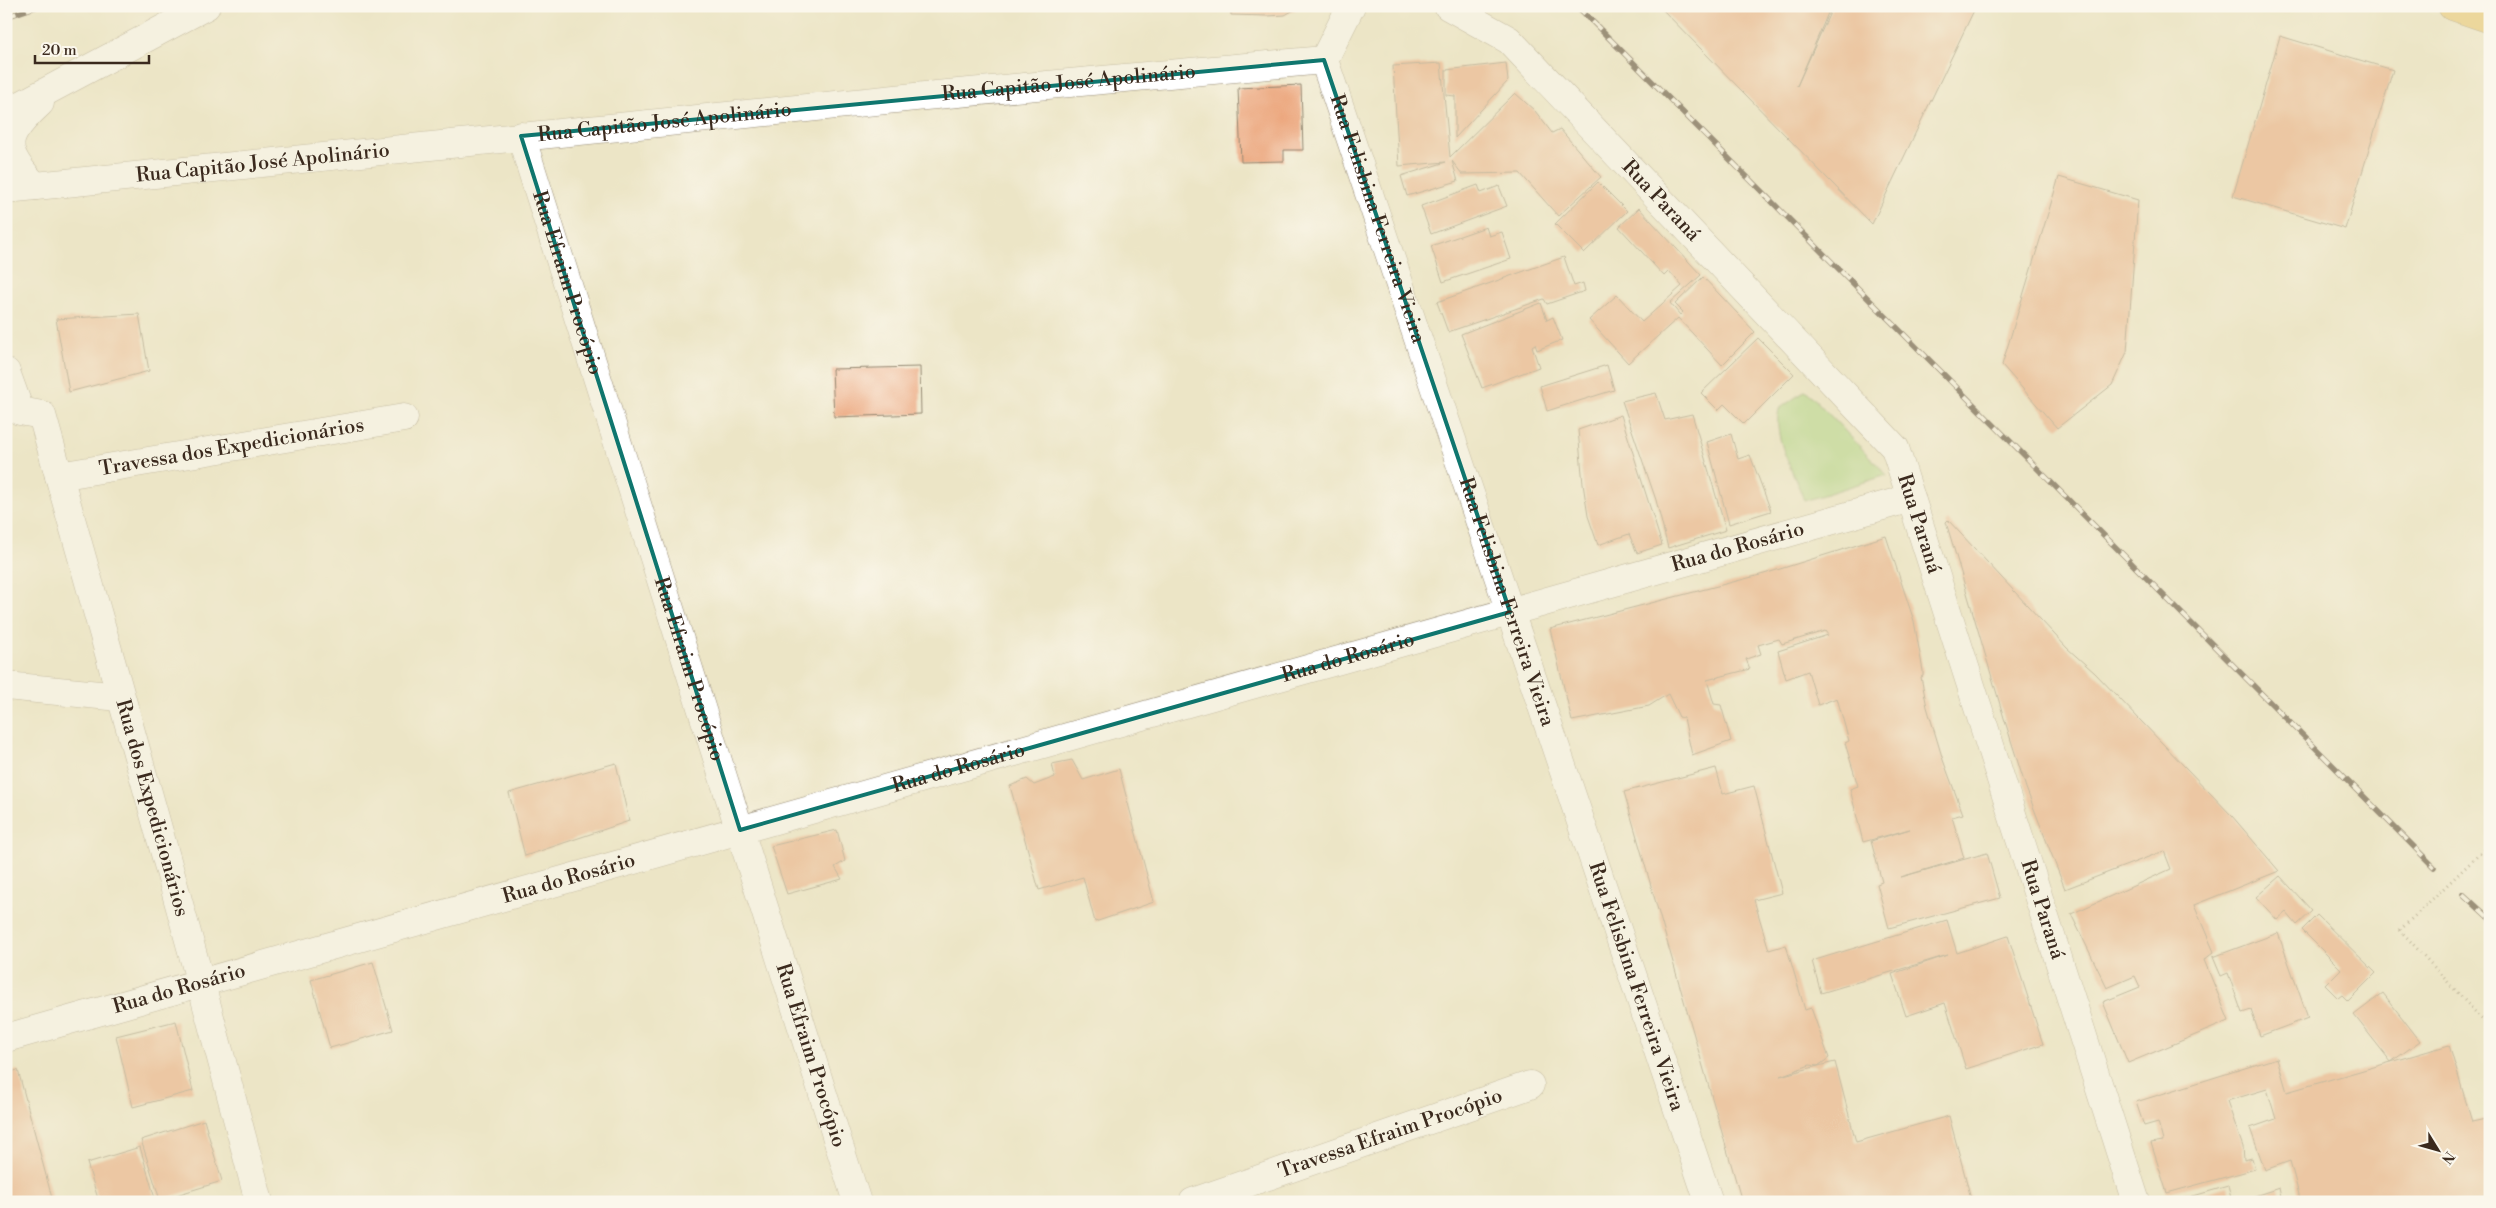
<svg xmlns="http://www.w3.org/2000/svg" width="2496" height="1208" font-family="'Libre Bodoni',serif">
  <style>
    .green { fill: #a8d37f; stroke: #727e4e }
    .building { fill: #eba378; fill-rule: evenodd }
    .lines { fill: none; stroke-linecap: round; stroke-linejoin: round }
    .minor-casing { stroke: #948872; stroke-width: 29 }
    .major-casing { stroke: #948872; stroke-width: 29 }
    .path { stroke: #948872; stroke-width: 3; stroke-dasharray: 1 4; stroke-linecap: butt }
    .minor { stroke: #fff; stroke-width: 28 }
    .major { stroke: #ecc669; stroke-width: 28 }
    .rail-casing { stroke: #3b2a1e; stroke-width: 5.5 }
    .rail { stroke: #fbf7ec; stroke-width: 4; stroke-dasharray: 11; stroke-linecap: butt }
    .path-bridge { stroke: #948872; stroke-width: 3; stroke-dasharray: 1 4; stroke-linecap: butt }
    .marked { fill: none; stroke: #0f766e; stroke-width: 4; stroke-linejoin: round }
    .labels { text-anchor: middle; dominant-baseline: central; stroke-width: 4; stroke-linejoin: round; paint-order: stroke }
    .street-label { font-size: 20px; fill: #3b2a1e; stroke: #fbf7ec }
  </style>
  <rect width="100%" height="100%" fill="#fbf7ec"/>
  <filter id="ink" filterUnits="userSpaceOnUse"><feTurbulence type="fractalNoise" baseFrequency=".02" numOctaves="2"/><feDisplacementMap in="SourceGraphic" scale="10" xChannelSelector="R" yChannelSelector="G"/><feConvolveMatrix kernelMatrix="1 2 1 2 8 2 1 2 1" color-interpolation-filters="sRGB"/></filter>
  <filter id="wash" filterUnits="userSpaceOnUse"><feTurbulence type="fractalNoise" baseFrequency=".0096" numOctaves="4" result="noise"/><feDisplacementMap in="SourceGraphic" scale="20" xChannelSelector="R" yChannelSelector="G"/><feGaussianBlur stdDeviation="1.12" result="paint"/><feColorMatrix in="noise" values="0 0 0 0 0 0 0 0 0 0 0 0 0 0 0 0 0 1.4 0 .05"/><feComposite in="paint" operator="in"/></filter>
  <g filter="url(#wash)">
    <rect width="100%" height="100%" fill="#ece5c6"/>
    <!-- green -->
    <path class="green" d="M1806 390 1887 475 1804 501C1795 472 1772 440 1779 409Z"/>
    <g id="blocks">
      <!-- building -->
      <path class="building" d="M1231 6H1301L1285 15 1268 16 1231 15Z
        M1659 6H1831L1797 86 1833 6H1976L1872 224Z
        M2280 36 2393 70 2345 229 2233 196Z
        M1441 63 1450 157 1515 93 1535 111 1552 133 1560 129 1601 177 1558 216 1520 173 1462 174 1452 161 1458 181 1407 196 1401 176 1446 162 1399 166 1393 66Z
        M1506 63 1508 81 1455 138V96L1446 95V70Z
        M1301 85 1303 150H1284V161L1241 162 1238 88Z
        M2059 177 2138 200 2127 352 2112 385 2057 428 2002 365Z
        M1598 182 1627 211 1584 253 1555 224Z
        M1478 185 1481 193 1499 186 1507 206 1431 234 1421 206Z
        M1639 208 1701 275 1670 303 1680 315 1683 312 1675 304 1703 277 1755 332 1722 365 1678 318 1628 363 1589 320 1617 295 1642 322 1682 286 1669 271 1664 276 1619 227Z
        M1486 227 1489 236 1502 232 1511 259 1443 282 1431 246Z
        M1564 257 1574 286 1583 283 1585 291 1547 304 1544 299 1448 332 1437 302Z
        M1541 303 1547 320 1553 317 1562 340 1537 350 1535 344 1532 346 1539 367 1482 388 1461 334Z
        M139 314 149 371 69 392 56 319Z
        M1758 338 1794 374 1744 424 1724 404 1718 410 1701 393Z
        M1607 365 1614 390 1547 411 1540 386Z
        M920 367 921 414 834 417 832 369Z
        M1656 393 1665 420 1692 414 1726 530 1668 548 1656 500 1622 401Z
        M1621 415 1662 545 1637 553 1629 534 1598 545 1588 516 1583 484 1578 430Z
        M1731 434 1738 459 1750 455 1771 511 1729 524 1707 442Z
        M1948 520 2067 648 2095 673 2232 816 2279 871 2194 905 2214 952 2204 960 2229 1021 2128 1063 2103 1002 2140 987 2135 976 2107 988 2071 914 2171 869 2164 851 2065 889 2026 788 2004 718 1946 522Z
        M1886 536 1914 621 1923 671V676L1921 677 1927 707 1943 760 1963 814 1952 817 1964 858 1901 877 1987 853 2000 898 1889 928 1877 884 1882 882 1871 841 1910 829 1863 842 1850 789 1858 786 1845 743 1849 741 1837 698 1818 705 1808 671 1786 679 1778 651 1828 635 1825 631 1782 644 1779 639 1758 645 1761 654 1746 659 1750 669 1707 680 1714 704 1721 705 1731 741 1692 755 1684 718 1679 717 1668 694 1649 706 1572 721 1550 629 1764 574Z
        M1072 760 1083 780 1119 769 1154 902 1095 922 1083 877 1039 890 1010 786 1027 779 1034 785 1055 777 1052 764Z
        M616 763 629 821 525 856 509 793Z
        M1716 768 1723 794 1754 786 1782 893 1754 900 1769 950 1786 945 1805 1010 1811 1008 1829 1058 1818 1066 1835 1062 1856 1142 1949 1116 1972 1202H1742L1624 792ZM1810 1065 1818 1066 1780 1076Z
        M837 830 845 861 835 867 842 879 787 894 771 846Z
        M2280 876 2312 911 2297 925 2286 912 2277 920 2256 897Z
        M2317 915 2376 973 2348 1001 2342 995 2338 998 2325 985 2341 969 2302 930Z
        M1947 920 1957 953 2008 936 2043 1044 1966 1069 1945 1003 1906 1016 1892 974 1948 955 1821 993 1812 961Z
        M2278 933 2308 1018 2260 1036 2251 1010 2242 1013 2228 973 2221 976 2213 957Z
        M373 962 393 1030 330 1048 311 980Z
        M2383 993 2420 1041 2391 1062 2449 1045 2472 1122 2490 1118V1202H2301L2290 1161 2265 1170 2250 1128 2276 1119 2267 1089 2227 1101 2243 1147 2244 1160 2252 1158 2255 1169 2167 1193 2151 1143 2163 1141 2158 1122 2144 1126 2136 1102 2277 1058 2287 1092 2391 1062 2354 1015Z
        M176 1021 193 1091 133 1107 116 1036Z
        M18 1070 53 1202H6V1073Z
        M204 1120 222 1181 160 1200 141 1140Z
        M140 1147 156 1202H99L87 1163Z
        M2228 1186 2232 1202H2176V1201Z
        M2279 1188 2282 1202H2239V1201Z"/>
    </g>
  </g>
  <g filter="url(#ink)">
    <use href="#blocks" fill-opacity="0" stroke="#948872" stroke-width="1"/>
    <g class="lines">
      <!-- minor casing -->
      <g class="minor-casing">
        <g id="minor">
          <path id="s1" d="M1351 6 1324 60 1709 1202"/>
          <path id="s2" d="M1448 6 1509 40 1895 448 2136 1202"/>
          <path d="M6 113 206 6"/>
          <path id="s3" d="M521 136 857 1202"/>
          <path d="M35 186C0 148 3 137 40 103"/>
          <path id="s4" d="M6 189 925 96 1324 60"/>
          <path id="s5" d="M6 372 20 411 42 415C115 677 191 939 259 1202"/>
          <path id="s6" d="M59 476 404 418"/>
          <path d="M6 686 120 697"/>
          <path id="s7" d="M6 1038 1911 498"/>
          <path id="s8" d="M1193 1202 1530 1085"/>
        </g>
      </g>
      <!-- major casing -->
      <g class="major-casing">
        <path id="major" d="M2452 6 2490 19"/>
      </g>
      <!-- path -->
      <path class="path" d="M2400 930 2490 1028"/>
      <!-- minor -->
      <use href="#minor" class="minor"/>
      <!-- major -->
      <use href="#major" class="major"/>
      <!-- rail casing -->
      <g class="rail-casing">
        <path id="rail" d="M1577 6 2434 867
          M6 17 38 6
          M2463 894 2490 919"/>
      </g>
      <!-- rail -->
      <use href="#rail" class="rail"/>
      <!-- path-bridge -->
      <path class="path-bridge" d="M2400 930 2490 844"/>
    </g>
  </g>
  <!-- marked area -->
  <path d="M0 0H2496V1208H0ZM1324 60 1510 612 740 830 521 136Z" fill="#ece5c6" fill-opacity=".55" fill-rule="evenodd"/>
  <path class="marked" d="M1324 60 1510 612 740 830 521 136Z"/>
  <g class="labels">
    <!-- street labels -->
    <g class="street-label">
      <text stroke="none"><textPath href="#s4" startOffset="1068">Rua Capitão José Apolinário</textPath></text>
      <text stroke="none"><textPath href="#s4" startOffset="662">Rua Capitão José Apolinário</textPath></text>
      <text stroke="none"><textPath href="#s4" startOffset="258">Rua Capitão José Apolinário</textPath></text>
      <text stroke="none"><textPath href="#s2" startOffset="291">Rua Paraná</textPath></text>
      <text stroke="none"><textPath href="#s1" startOffset="228">Rua Felisbina Ferreira Vieira</textPath></text>
      <text stroke="none"><textPath href="#s3" startOffset="154">Rua Efraim Procópio</textPath></text>
      <text stroke="none"><textPath href="#s6" startOffset="175">Travessa dos Expedicionários</textPath></text>
      <text stroke="none"><textPath href="#s2" startOffset="711">Rua Paraná</textPath></text>
      <text stroke="none"><textPath href="#s7" startOffset="1800">Rua do Rosário</textPath></text>
      <text stroke="none"><textPath href="#s1" startOffset="632">Rua Felisbina Ferreira Vieira</textPath></text>
      <text stroke="none"><textPath href="#s7" startOffset="1395">Rua do Rosário</textPath></text>
      <text stroke="none"><textPath href="#s3" startOffset="559">Rua Efraim Procópio</textPath></text>
      <text stroke="none"><textPath href="#s7" startOffset="990">Rua do Rosário</textPath></text>
      <text stroke="none"><textPath href="#s5" startOffset="472">Rua dos Expedicionários</textPath></text>
      <text stroke="none"><textPath href="#s7" startOffset="585">Rua do Rosário</textPath></text>
      <text stroke="none"><textPath href="#s2" startOffset="1116">Rua Paraná</textPath></text>
      <text stroke="none"><textPath href="#s1" startOffset="1038">Rua Felisbina Ferreira Vieira</textPath></text>
      <text stroke="none"><textPath href="#s7" startOffset="180">Rua do Rosário</textPath></text>
      <text stroke="none"><textPath href="#s3" startOffset="964">Rua Efraim Procópio</textPath></text>
      <text stroke="none"><textPath href="#s8" startOffset="209">Travessa Efraim Procópio</textPath></text>
    </g>
  </g>
  <!-- margin -->
  <rect width="2496" height="1208" fill="none" stroke="#fbf7ec" stroke-width="25"/>
  <!-- north arrow -->
  <g transform="translate(2438 1150) rotate(127)" stroke="#fbf7ec" stroke-width="4" paint-order="stroke">
  <path d="M0-4L9 19L0 12L-9 19Z" fill="#3b2a1e"/>
  <text y="-8" font-size="14" font-weight="bold" text-anchor="middle" fill="#3b2a1e">N</text>
  </g>
  <!-- scale -->
  <path d="M35 55v8h114v-8" fill="none" stroke="#3b2a1e" stroke-width="2.5"/>
  <text x="42" y="55" font-size="15" fill="#3b2a1e" stroke="#fbf7ec" stroke-width="4" paint-order="stroke">20 m</text>
</svg>
